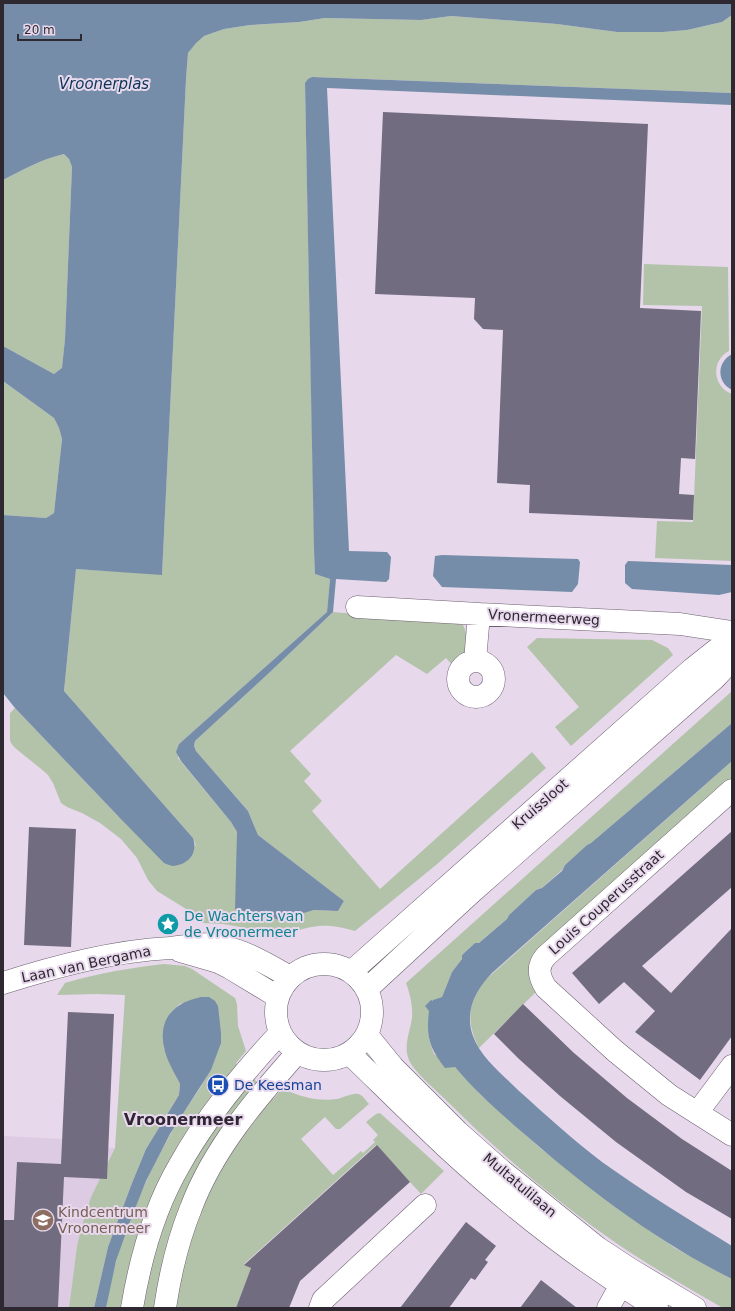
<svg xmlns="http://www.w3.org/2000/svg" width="735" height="1311" font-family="'DejaVu Sans',sans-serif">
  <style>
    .built { fill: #ddcae3 }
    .green { fill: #b3c3aa }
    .water { fill: #758da8 }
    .building { fill: #726c80 }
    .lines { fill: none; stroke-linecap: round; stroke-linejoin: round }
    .minor-casing { stroke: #6b5f6f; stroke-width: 23 }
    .minor { stroke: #fff; stroke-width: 22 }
    .labels { text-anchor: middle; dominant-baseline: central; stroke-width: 4; stroke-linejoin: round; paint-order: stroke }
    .street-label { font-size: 14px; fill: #2e2830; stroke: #e7d8ec }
    .culture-label { font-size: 14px; fill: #0d838f; stroke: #e7d8ec; text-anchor: start }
    .transit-label { font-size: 14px; fill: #164399; stroke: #e7d8ec; text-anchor: start }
    .education-label { font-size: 14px; fill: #785e54; stroke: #e7d8ec; text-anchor: start }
    .water-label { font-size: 15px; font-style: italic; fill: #0c3459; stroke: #e7d8ec }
    .quarter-label { font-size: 16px; font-weight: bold; fill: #302534; stroke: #e7d8ec }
  </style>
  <rect width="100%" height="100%" fill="#e7d8ec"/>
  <!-- built -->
  <path class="built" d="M3 1136 62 1139V1146L115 1148 91 1197 81 1229 77 1246 69 1308H3Z"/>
  <!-- green -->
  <path class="green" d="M732 15V93L312 77 305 83 315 574 330 579 327 612 179 744 178 758 231 822 237 832 238 846 302 913 314 910 338 911 344 901 258 835 248 811 196 751 194 746 195 741 269 673 333 612 454 623 463 625C472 643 467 652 453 666L446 658 427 674 396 655 290 751 311 774 304 781 322 801 312 811 380 889 532 752 546 768 436 865 355 931C321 921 308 926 276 939L252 929 223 924 203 923 199 917 191 912 157 891 148 880 137 858 121 839 100 823 82 813 67 807 61 803 53 783 48 775 40 768 20 752 13 746 10 741V713L15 708 118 816 196 846 193 838 64 691 76 569 162 574 186 79 188 53 195 43 204 36 224 29 250 25 299 22 325 18 421 20 451 16 557 24 617 32H663L687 30 722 22Z
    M64 154 69 159 72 167 65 339 62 369 54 374 3 346V180C22 170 42 159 64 154Z
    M644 264 728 267 729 351C711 360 712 387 732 394V561L655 558 657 521 693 522 702 306 643 305Z
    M3 381 54 418 59 428 62 439 54 513 46 518 3 515Z
    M537 638 652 640 668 648 673 655 571 746 555 727 579 707 527 647Z
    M732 691V723L591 843 587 845 565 865 562 870 542 888 536 890 509 915 507 919 479 943H475L462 955V959L452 972 442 997 434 1000C426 1020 426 1034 434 1054L455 1067 482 1096 540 1148 616 1207 675 1248 732 1279V1308H723C688 1288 653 1268 619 1245 558 1203 500 1154 448 1102 438 1092 413 1071 409 1060 403 1046 410 1032 412 1018 413 1006 410 994 406 983Z
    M732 761V780L543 948 538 990 479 1048C466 1022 468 1006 483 982Z
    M164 964 185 966 192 969 235 998 237 1004 238 1026 246 1051 236 1063 241 1068 211 1104 122 1308H106C115 1248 140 1188 170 1135 184 1109 206 1085 215 1057L181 1003 171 1012 164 1025V1048L180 1084 179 1095 146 1149 132 1183 108 1247 94 1308H69L77 1246 81 1229 91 1197 115 1148 125 995 97 994 57 995 65 983C98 973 130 968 164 964Z
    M252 1077 260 1085 243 1107 156 1308H143L157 1239 184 1171Z
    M282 1089C300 1096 317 1102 337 1099 343 1098 352 1093 358 1094 363 1095 366 1101 369 1104L340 1129H336L325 1117 301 1139 333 1175 361 1151 363 1153 375 1142 373 1140 378 1135 366 1122 376 1114 380 1113 444 1171 421 1194 376 1145 244 1264 251 1268 236 1308H172L174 1288 212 1177 268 1095 273 1099Z"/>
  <!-- water -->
  <path class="water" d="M3 3H732V15L722 22 687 30 663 32H617L557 24 451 16 421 20 325 18 299 22 250 25 224 29 204 36 196 43 188 53 186 79 162 575 76 569 64 691 193 838C198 853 189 864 174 866 171 866 167 864 164 863L118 816 15 708 3 693V515L46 518 54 513 62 439 59 428 54 418 3 381V346L54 374 62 368 65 339 72 167 69 159 64 154C42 159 22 170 3 180Z
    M312 77 732 93V105L327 88 349 551 387 552 391 557 389 579 386 582 336 579 333 612 269 673 195 741 194 746 196 751 248 811 258 835 344 901 338 911 314 910 280 920 235 909 237 832 231 822 181 761 176 752 179 744 327 612 330 579 315 574 314 549 305 83 308 79Z
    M732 354V390C716 382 717 362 732 354Z
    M442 555 578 559 580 562 578 584 572 592 442 587 433 576 435 556Z
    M628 561 732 565V592L719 595 632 589 625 583V565Z
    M732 723V761L492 973C476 989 464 1012 473 1036 481 1058 502 1074 519 1091 546 1115 573 1140 602 1162 644 1192 688 1219 732 1246V1279C656 1241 586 1188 522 1132 498 1111 475 1091 455 1067L445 1068C429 1047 426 1037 429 1011L425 1006 431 1000 433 1001V1000L442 997 452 972 462 959V955L475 943H479L507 919 509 915 536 890 542 888 562 871 565 865 587 845 591 843Z
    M201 997H209L215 1001 218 1006 221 1033V1043L211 1070 170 1134 146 1181 129 1224 116 1261 106 1308H94L108 1247 132 1183 146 1149 179 1095 180 1084C175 1073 166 1060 164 1047 158 1018 174 1003 201 997Z"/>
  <!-- building -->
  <path class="building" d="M383 112 648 124 640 308 701 311 695 459 681 458 679 494 694 495 693 520 529 513 530 485 497 483 503 330 483 329 474 319 475 298 375 294Z
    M29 827 76 829 71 947 24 945Z
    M732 831V887L642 966 671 993 732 928V1036L700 1080 635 1032 655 1011 624 982 599 1004 572 973Z
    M523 1004 574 1053 627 1098 682 1139 732 1171V1219L686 1192 616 1142 560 1096 519 1059 494 1034Z
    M68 1012 114 1014 107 1179 64 1177 58 1308H3V1220H14L17 1162 61 1164Z
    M377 1145 410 1182 300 1281 289 1308H236L251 1268 244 1265Z
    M466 1222 496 1246 485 1260 488 1262 475 1280 471 1278 449 1308H400Z
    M541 1280 577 1308H520Z"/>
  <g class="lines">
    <!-- minor casing -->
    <g class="minor-casing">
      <path id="minor" d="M357 607 479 614 680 624 732 632
        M475 661 479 614
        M458 679a18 18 0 1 1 36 0a18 18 0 1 1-36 0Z
        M732 790 546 956C536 967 539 977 546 988L615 1051 669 1095 732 1135
        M180 951 218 962 230 968 278 997
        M276 1012a48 48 0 1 1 96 0a48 48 0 1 1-96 0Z
        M352 971 692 669 716 650 732 642
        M3 983C57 966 113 951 170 948 187 946 204 942 221 946 246 951 269 965 290 977
        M367 989 472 892 715 678 732 660
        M367 1035 393 1067 458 1132 502 1171 598 1248 630 1269 695 1308
        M350 1054C382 1085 413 1116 446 1147 511 1207 581 1262 657 1308
        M697 1113 732 1066
        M132 1308C140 1260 154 1209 179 1166 206 1117 242 1074 280 1033
        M165 1308C170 1274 178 1240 191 1208 213 1149 256 1099 297 1053
        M320 1308 323 1300 425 1205
        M608 1308 627 1274"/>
    </g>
    <!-- minor -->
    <use href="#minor" class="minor"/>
  </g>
  <!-- icons -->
  <defs>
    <g id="sight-disc" transform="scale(1.15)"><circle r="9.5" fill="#0f9aa8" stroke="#e7d8ec"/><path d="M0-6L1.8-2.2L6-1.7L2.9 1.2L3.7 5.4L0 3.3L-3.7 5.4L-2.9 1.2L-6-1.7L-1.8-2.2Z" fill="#fff"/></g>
    <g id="bus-disc" transform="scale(1.15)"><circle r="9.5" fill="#1a4fb4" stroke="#e7d8ec"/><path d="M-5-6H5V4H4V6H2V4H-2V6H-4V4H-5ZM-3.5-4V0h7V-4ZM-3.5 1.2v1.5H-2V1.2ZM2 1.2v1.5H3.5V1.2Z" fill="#fff"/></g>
    <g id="school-disc" transform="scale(1.15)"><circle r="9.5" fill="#8d6e63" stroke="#e7d8ec"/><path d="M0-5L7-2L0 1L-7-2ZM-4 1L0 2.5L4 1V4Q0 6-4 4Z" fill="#fff"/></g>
  </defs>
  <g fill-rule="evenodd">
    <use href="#sight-disc" x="168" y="924"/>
    <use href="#bus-disc" x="218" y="1085"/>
    <use href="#school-disc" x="43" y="1220"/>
  </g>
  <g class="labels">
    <!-- street labels -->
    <g class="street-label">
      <text transform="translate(544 617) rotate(3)">Vronermeerweg</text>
      <text transform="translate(540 804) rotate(-41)">Kruissloot</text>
      <text transform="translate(606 902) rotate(-42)">Louis Couperusstraat</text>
      <text transform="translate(86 964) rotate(-12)">Laan van Bergama</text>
      <text transform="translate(520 1185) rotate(40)">Multatulilaan</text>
    </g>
    <!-- culture labels -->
    <g class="culture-label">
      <text x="184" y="916">De Wachters van<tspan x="184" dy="16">de Vroonermeer</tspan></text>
    </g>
    <!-- transit labels -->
    <g class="transit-label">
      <text x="234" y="1085">De Keesman</text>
    </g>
    <!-- education labels -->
    <g class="education-label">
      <text x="58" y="1212">Kindcentrum<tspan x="58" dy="16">Vroonermeer</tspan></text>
    </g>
    <!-- water labels -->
    <g class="water-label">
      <text x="104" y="84">Vroonerplas</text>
    </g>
    <!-- quarter labels -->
    <g class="quarter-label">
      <text x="183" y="1119">Vroonermeer</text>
    </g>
  </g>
  <!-- border -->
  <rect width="735" height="1311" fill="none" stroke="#2e2830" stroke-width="8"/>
  <!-- scale -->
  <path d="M18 34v6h63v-6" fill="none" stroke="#2e2830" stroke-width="2"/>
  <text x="24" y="34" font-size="12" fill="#2e2830" stroke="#e7d8ec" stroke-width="3" paint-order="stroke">20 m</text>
</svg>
